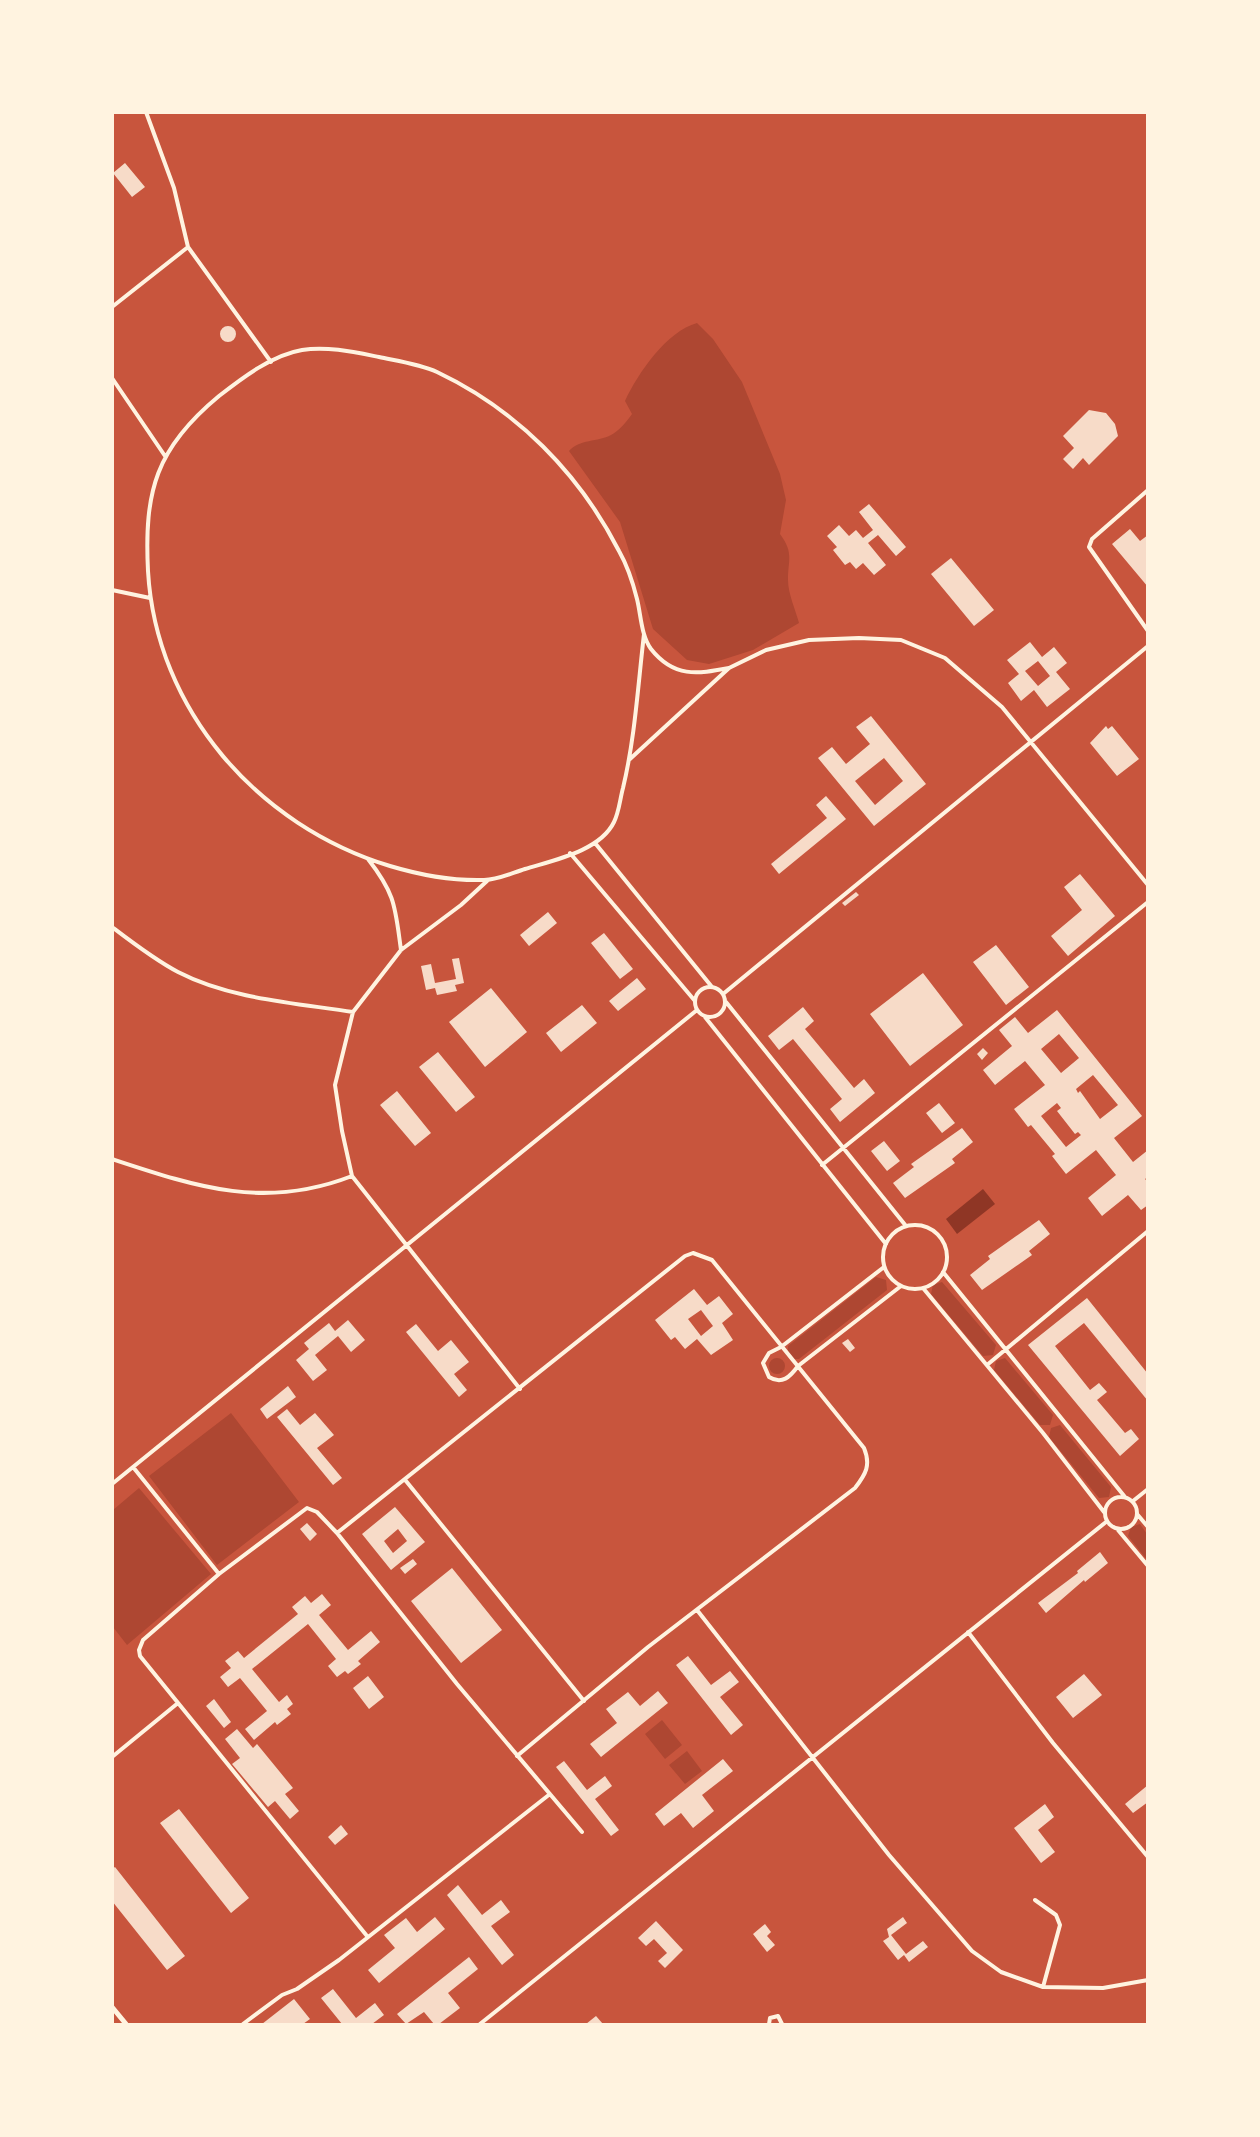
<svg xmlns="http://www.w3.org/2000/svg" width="1260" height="2137" font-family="'Fira Sans Condensed',sans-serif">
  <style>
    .green { fill: #ae4732 }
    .water { fill: #8f3625 }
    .building { fill: #f7dbc8; fill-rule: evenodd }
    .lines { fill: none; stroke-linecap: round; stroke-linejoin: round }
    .minor { stroke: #fff3e0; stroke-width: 4 }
    .tertiary { stroke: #fff3e0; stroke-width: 5 }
  </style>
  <rect width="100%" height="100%" fill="#c8553d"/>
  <!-- green -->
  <path class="green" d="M697 323 713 339 742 382 780 474 786 500 780 534C794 553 788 559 788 580 788 594 796 611 799 623L753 650 709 664 687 660 653 629 620 522 569 451C579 439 598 442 611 435 619 431 627 421 632 414L625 401C638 373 667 331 697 323Z
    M876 1277 886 1280 887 1290 799 1359H793L788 1352V1346Z
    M942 1282 996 1345 993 1355 983 1356 931 1294 933 1285Z
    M1005 1358 1053 1415 1050 1425H1040L994 1370 996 1361Z
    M769 1366a8 8 0 1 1 16 0a8 8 0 1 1-16 0Z
    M231 1413 299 1502 217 1565 149 1476Z
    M1060 1425 1111 1487 1109 1497 1099 1498 1049 1437 1051 1428Z
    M139 1488 211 1574 127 1645 113 1627V1510Z
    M1140 1524 1147 1534V1560L1128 1536 1131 1527Z
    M662 1720 682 1745 665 1759 645 1734Z
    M687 1751 702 1771 685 1784 669 1765Z"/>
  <!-- water -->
  <path class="water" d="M983 1189 995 1204 957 1234 946 1219Z"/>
  <!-- building -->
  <path class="building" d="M125 163 145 187 132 197 113 173Z
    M220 334a8 8 0 1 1 16 0a8 8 0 1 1-16 0Z
    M1089 410 1106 413 1115 424 1118 436 1089 465 1083 458 1073 469 1063 459 1074 448 1063 436Z
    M869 504 906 547 896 556 878 535 868 543 886 565 874 575 863 563 856 569 850 562 845 565 833 550 837 547 827 536 839 525 849 536 856 530 863 538 873 530 859 512Z
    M1130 529 1140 541 1148 535V587L1112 544Z
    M951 558 994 610 974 626 931 574Z
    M1030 642 1042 657 1054 647 1067 663 1056 672 1070 689 1047 707 1034 690 1021 701 1008 683 1019 674 1007 660ZM1038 661 1050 676 1038 686 1025 671Z
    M871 716 926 784 874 826 818 758 832 747 846 764 870 744 856 727ZM884 758 903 781 875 805 855 781Z
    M1106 726 1108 729 1112 726 1139 759 1117 776 1090 743Z
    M826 796 846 819 779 874 771 864 827 818 816 805Z
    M1080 874 1115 916 1068 956 1051 936 1082 910 1064 887Z
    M856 892 859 895 845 906 842 903Z
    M548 912 557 923 529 946 520 935Z
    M604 933 633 969 620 979 591 943Z
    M996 945 1029 987 1006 1005 973 962Z
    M459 958 464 983 455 985 457 991 437 995 435 988 426 990 421 966 431 964 435 983 456 979 452 959Z
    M923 973 963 1025 910 1066 870 1014Z
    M637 978 646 989 618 1011 609 1001Z
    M491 988 527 1032 485 1067 449 1022Z
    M582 1005 597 1023 561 1052 546 1033Z
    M803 1007 814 1021 805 1029 854 1088 864 1079 875 1093 840 1122 830 1109 842 1099 793 1039 779 1050 768 1036Z
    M1057 1010 1142 1116 1114 1138 1133 1162 1148 1150V1177L1145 1179 1148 1182V1205L1141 1210 1128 1195 1102 1216 1088 1198 1116 1175 1096 1150 1066 1174 1052 1156 1055 1154 1031 1125 1028 1127 1014 1109 1045 1085 1025 1061 995 1085 983 1070 1012 1046 999 1030 1015 1017 1028 1033ZM1059 1034 1079 1058 1061 1073 1041 1049ZM1093 1075 1118 1105 1100 1119 1080 1091 1078 1093 1076 1089ZM1057 1103 1061 1108 1057 1111 1075 1134 1078 1132 1081 1135 1066 1147 1041 1116Z
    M983 1048 988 1053 982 1060 977 1054Z
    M438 1052 475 1097 456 1112 419 1067Z
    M397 1091 431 1133 415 1146 380 1105Z
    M939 1103 955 1123 942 1133 926 1113Z
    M962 1128 973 1142 952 1159 955 1163 905 1198 893 1183 914 1167 911 1164Z
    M884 1141 900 1161 887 1171 871 1151Z
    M1039 1220 1050 1234 1029 1251 1032 1255 982 1290 970 1275 990 1259 988 1256Z
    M694 1289 707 1305 719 1296 733 1314 722 1323 733 1340 711 1355 697 1339 685 1349 675 1337 671 1340 655 1320ZM701 1310 713 1326 701 1336 688 1319Z
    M1087 1298 1148 1374V1401L1084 1323 1055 1346 1090 1390 1099 1383 1107 1392 1097 1400 1125 1433 1131 1429 1139 1439 1120 1456 1028 1345Z
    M348 1320 365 1340 351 1352 338 1336 315 1355 327 1370 313 1381 296 1360 309 1349 304 1343 329 1323 335 1331Z
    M416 1324 438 1351 451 1340 469 1362 454 1374 467 1390 459 1397 406 1332Z
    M848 1339 855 1348 850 1352 842 1343Z
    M288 1386 296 1397 267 1419 260 1409Z
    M287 1409 300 1425 315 1413 334 1435 317 1448 342 1478 333 1485 277 1417Z
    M395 1507 425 1542 391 1570 362 1534ZM398 1529 407 1541 393 1553 384 1541Z
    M307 1523 317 1534 310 1541 300 1529Z
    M1100 1552 1108 1563 1085 1582 1084 1580 1046 1613 1038 1603 1078 1573 1077 1571Z
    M413 1559 417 1564 405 1574 400 1568Z
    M452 1568 502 1630 461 1663 411 1601Z
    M322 1594 331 1605 319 1615 348 1650 371 1631 380 1642 358 1661 361 1664 348 1674 345 1671 337 1677 328 1666 336 1659 308 1624 252 1669 279 1702 287 1695 293 1704 287 1709 291 1714 277 1725 275 1722 254 1740 245 1729 267 1711 240 1678 228 1687 220 1677 231 1668 225 1661 238 1651 244 1658 298 1614 292 1607 305 1596 311 1603Z
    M688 1656 711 1685 730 1671 739 1682 720 1697 743 1725 731 1735 676 1665Z
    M1084 1674 1102 1695 1073 1718 1056 1697Z
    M368 1676 384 1697 369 1709 353 1688Z
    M658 1691 668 1703 601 1757 590 1744 617 1723 606 1709 628 1692 640 1706Z
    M214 1699 231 1722 224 1728 206 1706Z
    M237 1729 253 1748 257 1744 293 1788 285 1794 299 1811 290 1819 275 1801 268 1807 232 1764 240 1758 225 1739Z
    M723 1759 733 1771 702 1795 714 1811 693 1828 681 1813 664 1826 655 1814Z
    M564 1761 587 1790 605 1776 612 1786 595 1799 619 1830 611 1836 556 1767Z
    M1148 1785V1802L1133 1813 1125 1804Z
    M1045 1804 1054 1817 1038 1830 1055 1852 1041 1863 1014 1828Z
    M179 1809 249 1898 231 1913 160 1823Z
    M341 1825 348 1834 335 1845 328 1837Z
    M115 1867 185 1956 167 1970 112 1901V1869Z
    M458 1885 482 1915 501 1900 510 1912 491 1926 514 1955 502 1965 447 1895Z
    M435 1917 445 1929 379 1983 368 1970 395 1948 384 1935 406 1918 417 1932Z
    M903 1917 907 1923 891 1935 906 1954 923 1941 928 1947 909 1962 904 1955 898 1960 883 1941 889 1937 887 1929Z
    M656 1921 683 1950 665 1968 658 1961 667 1953 654 1939 646 1946 638 1938Z
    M765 1924 771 1932 767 1936 775 1945 767 1952 753 1934Z
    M469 1957 478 1969 448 1993 460 2008 439 2024H434L424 2012 406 2024 397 2014Z
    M333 1989 356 2018 375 2003 384 2015 372 2024H342L321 1998Z
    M294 1999 310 2019 303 2024H262Z
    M596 2016 603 2024H586Z"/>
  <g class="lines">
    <!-- minor -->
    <path class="minor" d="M146 112 174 188 188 247 271 362
      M112 307 188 247
      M112 378 165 456
      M1148 490 1092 539 1089 547 1148 631
      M112 590 150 598
      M644 634C638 685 635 738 623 788 620 799 619 812 614 822 600 851 554 860 525 869 512 873 497 880 484 880 452 881 420 875 390 866 258 826 156 710 148 571 144 491 156 448 219 396 242 378 272 355 302 350 327 346 354 352 379 357 398 361 420 364 437 372 517 410 579 473 619 551 627 565 633 583 637 599 641 615 641 635 651 649 674 678 697 674 729 668
      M630 759 729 668 766 650 809 640 859 638 901 640 945 658 1002 707 1148 885
      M595 843 712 987
      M570 853 695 1001
      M368 859C396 895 395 907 401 950
      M487 881 461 905 401 950 353 1012 335 1085 342 1131 352 1176 520 1389
      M112 927C133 943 155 960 178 972 230 999 295 1003 353 1012
      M695 1002a15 15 0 1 1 30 0a15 15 0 1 1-30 0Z
      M723 994 1148 646
      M726 1002 906 1226
      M705 1017 886 1244
      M112 1159C197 1187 265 1210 352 1176
      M822 1165 1148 902
      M883 1257a32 32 0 1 1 64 0a32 32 0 1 1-64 0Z
      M884 1267 781 1347 769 1353 763 1363 769 1377C782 1385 790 1377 798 1366L901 1286
      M943 1272 1125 1497
      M923 1288 1043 1433 1104 1512
      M987 1365 1148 1231
      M133 1467 219 1574
      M406 1481 584 1701
      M112 1484 697 1010
      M1105 1513a16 16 0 1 1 32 0a16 16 0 1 1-32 0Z
      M1133 1501 1148 1489
      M1137 1514 1148 1527
      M1118 1530 1148 1566
      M337 1533 685 1256 693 1253 712 1260 864 1448C871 1465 866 1474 855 1488L648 1647 517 1756
      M697 1610 889 1855 972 1951 1001 1972 1043 1987 1103 1988 1148 1980
      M968 1632 1053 1743 1148 1857
      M112 1757 178 1703
      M1035 1900 1056 1915 1060 1925 1043 1987
      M367 1936 140 1656 139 1650 143 1640 219 1574 307 1508 317 1512 337 1533 457 1684 582 1832
      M243 2024 282 1995 297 1989 339 1960 550 1794
      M480 2024 1106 1522
      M769 2024 770 2018 778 2016 782 2024"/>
    <!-- tertiary -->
    <path class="tertiary" d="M112 2007 126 2024"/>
  </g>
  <!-- border -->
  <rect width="1260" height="2137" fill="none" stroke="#fff3e0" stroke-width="228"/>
</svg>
